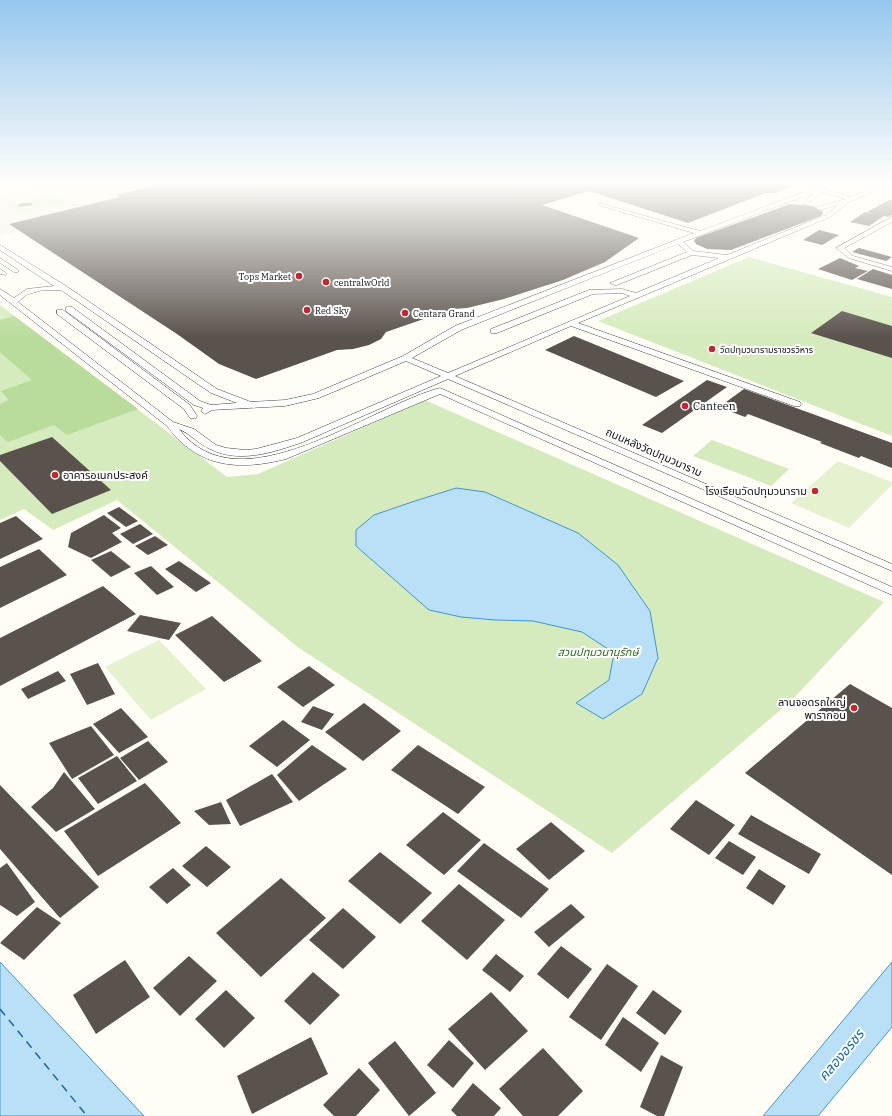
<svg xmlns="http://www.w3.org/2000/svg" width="892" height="1116" font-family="'IBM Plex Serif','Noto Sans Thai',serif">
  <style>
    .green { fill: #d5ebbd }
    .forest { fill: #b9dc9c }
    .pitch { fill: #e6f2cf }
    .plaza { fill: #f1ede2; fill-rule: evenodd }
    .water { fill: #b9e0f7; stroke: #3f96cf }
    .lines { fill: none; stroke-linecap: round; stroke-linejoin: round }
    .ferry { stroke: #1768a6; stroke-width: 1.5; stroke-dasharray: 8 6; stroke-linecap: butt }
    .building { fill: #5a524d }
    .lane-casing { stroke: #444; stroke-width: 1 }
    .lane { fill: #fff; fill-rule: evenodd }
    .poi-dot { fill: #c4262e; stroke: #fff; stroke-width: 1.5 }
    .labels { text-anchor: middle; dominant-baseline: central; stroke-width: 4; stroke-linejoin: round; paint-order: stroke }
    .far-poi-label { font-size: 9px; fill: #111; stroke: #fff; text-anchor: start }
    .poi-label { font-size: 11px; fill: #111; stroke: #fff; text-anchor: start }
    .street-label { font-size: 11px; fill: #111; stroke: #fff }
    .park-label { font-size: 11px; font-style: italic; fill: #2f6b1f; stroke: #fff }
    .near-water-label { font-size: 14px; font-style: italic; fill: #1768a6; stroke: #fff }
  </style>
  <rect width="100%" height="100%" fill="#fffdf5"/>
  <!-- green -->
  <path class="green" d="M53 195 66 202 19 213 6 206Z
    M749 257 892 297V436L598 321Z
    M0 305 227 477 258 474 425 400 884 602 791 701 612 853 299 648 117 500 53 530 24 509 0 520Z
    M712 440 789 469 771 486 693 456Z"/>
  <!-- forest -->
  <path class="forest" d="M14 316 138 409 67 435 54 425 8 442 0 435V404L9 400 1 391 32 380 0 352V320Z"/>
  <!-- pitch -->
  <path class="pitch" d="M838 461 892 482V485L849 528 791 503Z
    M159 640 206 689 151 720 105 667Z"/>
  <!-- plaza -->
  <path class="plaza" d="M39 182 58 183 170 182 116 195 120 197 10 224 19 231 0 236V195L41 186 36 183ZM53 195 65 202 19 213 7 206Z"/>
  <!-- water -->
  <path class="water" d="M456 488 485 492 578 533 618 565 650 611 658 658 642 694 603 719 576 703 609 680 614 653 582 632 533 621 495 620 461 617 429 610 356 546V530L374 515 412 502Z
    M0 962 144 1116H0Z
    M892 962V1027L818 1116H763Z"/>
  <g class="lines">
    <!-- ferry -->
    <path class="ferry" d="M0 1009 87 1116"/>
  </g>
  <!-- building -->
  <path class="building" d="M170 182H804L775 193H766L688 223 589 191 542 205 639 238 605 262 563 280 504 299 467 308 453 309 386 332 381 339 369 345 353 349 337 350 256 379 219 364 177 334 9 224 120 197 116 195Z
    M889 200H892V215L888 217 884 216 869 226 850 222 865 212 875 215 867 212Z
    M25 203H32V205L18 207 19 204Z
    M790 204 813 206 822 211 823 213 821 216 731 250 707 249 696 244 694 241 696 238Z
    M819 230 839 235 822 245 803 240Z
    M859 248 892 257 886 261 852 252Z
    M840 258 859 266 855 268 868 271 852 280 818 269Z
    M873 269 892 275V289L857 279Z
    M842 311 892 326V358L811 333Z
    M574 336 684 381 656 397 545 350Z
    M707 380 727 387 662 433 642 425Z
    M744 389 892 443V468L861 456 859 458 820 443 822 442 748 414 745 417 719 407Z
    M52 437 111 490 52 514 0 461V455Z
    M119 507 138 521 126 527 107 513Z
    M104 515 121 528 112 533 122 542 91 558 68 547 71 533Z
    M16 516 43 539 0 559V523Z
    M140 524 153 534 133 544 120 534Z
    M155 536 168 545 148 555 135 546Z
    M39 549 67 575 0 608V567Z
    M111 551 131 567 111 577 91 560Z
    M179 561 211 583 196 592 165 569Z
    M151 566 174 587 157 595 134 573Z
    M103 586 136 614 0 686V638Z
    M140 615 181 623 169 640 127 631Z
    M212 616 262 661 224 682 175 635Z
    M98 663 115 694 87 705 70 674Z
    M309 666 335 685 303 707 277 687Z
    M58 671 66 681 28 699 21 689Z
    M850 684 892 708V875L745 773Z
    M364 703 401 731 363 761 325 732Z
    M313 706 334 714 322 730 301 722Z
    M121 708 148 737 119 753 93 724Z
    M283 720 310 740 277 767 249 746Z
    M91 726 114 755 72 779 49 743Z
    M148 741 168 762 139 780 120 758Z
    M312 745 347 769 299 801 277 775Z
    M418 745 485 787 458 814 391 770Z
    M117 756 137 781 98 804 78 778Z
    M64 772 95 809 56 832 31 807 53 788Z
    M272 774 293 802 240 826 226 800Z
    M145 783 181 823 98 876 64 831Z
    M0 785 99 887 60 918 0 849Z
    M696 800 735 825 709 855 670 829Z
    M221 802 231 824 209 825 194 811Z
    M443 812 481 840 444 875 406 845Z
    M751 815 821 854 809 874 738 834Z
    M551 822 585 851 549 880 516 849Z
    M729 841 756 857 743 875 715 858Z
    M484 843 549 889 521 918 457 871Z
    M206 846 231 867 207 887 182 866Z
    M380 852 432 893 400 924 348 881Z
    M7 863 35 902 17 916 0 905V868Z
    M173 868 191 885 167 904 149 887Z
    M759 869 786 886 773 905 746 888Z
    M281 878 326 918 261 977 216 933Z
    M459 884 505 920 467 960 421 921Z
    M571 904 585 917 549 947 534 932Z
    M37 907 61 923 24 960 0 943Z
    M343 908 376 937 343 969 309 940Z
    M561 946 592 969 568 999 537 974Z
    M496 954 524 976 510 992 482 970Z
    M189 956 217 981 180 1016 153 988Z
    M125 960 150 997 96 1034 73 995Z
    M607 964 638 986 601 1040 569 1017Z
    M313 972 340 995 310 1025 284 1001Z
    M226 990 255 1018 224 1048 195 1019Z
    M653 990 682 1011 665 1035 636 1013Z
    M491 992 528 1031 485 1070 448 1029Z
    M623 1017 659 1043 641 1072 605 1045Z
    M311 1037 328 1074 252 1114 237 1076Z
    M449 1040 474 1063 453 1088 427 1065Z
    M395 1041 436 1093 409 1116 368 1063Z
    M543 1048 583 1091 558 1116H523L499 1089Z
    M661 1055 683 1067 664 1116H657L640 1107Z
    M359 1068 380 1090 356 1116H334L323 1105Z
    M473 1083 501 1108 494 1116H457L451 1110Z"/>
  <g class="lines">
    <!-- lane casing -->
    <g class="lane-casing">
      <path id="lane" d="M831 182H839L823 189 851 197 887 182H892V184L849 202 830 217 578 323 800 402 801 404 800 406H794L571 326 455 376 892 564V571L448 379 303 442C274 452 240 464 210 449 198 444 191 434 179 429 239 509 370 406 440 388L892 587V595L440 394 286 459C238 471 198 468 167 426L0 295V289L14 298 27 289 54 286 0 250V245L66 286 217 389 251 402 285 400 313 394 403 356 455 326 694 233 598 205V203L700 231ZM819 191 846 199 817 207 816 208 819 210 838 205 826 215 727 255 693 251 683 242 813 193 803 204 808 205 817 196ZM678 244 687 252 610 283 614 285H617L692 255 719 258 636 293 622 289 589 290 491 329V333H497L593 294 622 293 630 296 448 373 412 358 461 330ZM43 290H61L211 393 237 403 211 405 200 401 72 307H66V311L194 405 203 408 201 411 205 414 212 410 285 406 319 398 406 361 441 376 297 438 256 449 245 450 226 448 216 445 194 429 173 422 18 302 26 295Z
        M892 217V222L844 248 853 256 892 267V271L849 258 836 248Z
        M0 258 18 270V272H14L0 263Z
        M0 269 6 273V275L0 274Z
        M57 310H63L190 405 197 416 196 418H190L184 409 57 314Z"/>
    </g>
    <!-- lane -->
    <use href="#lane" class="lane"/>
  </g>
  <!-- sky -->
  <linearGradient id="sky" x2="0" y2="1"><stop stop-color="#95c6ee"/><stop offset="0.54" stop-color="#fffefa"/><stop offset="1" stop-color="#fffefa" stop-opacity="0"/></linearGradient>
  <rect width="892" height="338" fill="url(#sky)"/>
  <!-- markers -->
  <g class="poi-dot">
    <circle cx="299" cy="276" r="4"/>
    <circle cx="326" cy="282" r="4"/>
    <circle cx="307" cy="310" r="4"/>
    <circle cx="405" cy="313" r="4"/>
    <circle cx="712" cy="349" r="4"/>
    <circle cx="685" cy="406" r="4"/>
    <circle cx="55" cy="475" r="4"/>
    <circle cx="815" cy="491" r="4"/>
    <circle cx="854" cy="708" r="4"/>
  </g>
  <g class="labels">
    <!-- far-poi labels -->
    <g class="far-poi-label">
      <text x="291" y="276" text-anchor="end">Tops Market</text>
      <text x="334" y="282">centralwOrld</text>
      <text x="315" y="310">Red Sky</text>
      <text x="413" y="313">Centara Grand</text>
      <text x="720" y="349">วัดปทุมวนารามราชวรวิหาร</text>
    </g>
    <!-- poi labels -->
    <g class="poi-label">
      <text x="693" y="406">Canteen</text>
      <text x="63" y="475">อาคารอเนกประสงค์</text>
      <text x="807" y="491" text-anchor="end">โรงเรียนวัดปทุมวนาราม</text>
      <text x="846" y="702" text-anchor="end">ลานจอดรถใหญ่<tspan x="846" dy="13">พารากอน</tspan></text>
    </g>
    <!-- street labels -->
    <g class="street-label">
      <text transform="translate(654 452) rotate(24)">ถนนหลังวัดปทุมวนาราม</text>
    </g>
    <!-- park labels -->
    <g class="park-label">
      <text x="598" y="652">สวนปทุมวนานุรักษ์</text>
    </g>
    <!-- near-water labels -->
    <g class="near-water-label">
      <text transform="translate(841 1055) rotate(-50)">คลองอรชร</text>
    </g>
  </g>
</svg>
